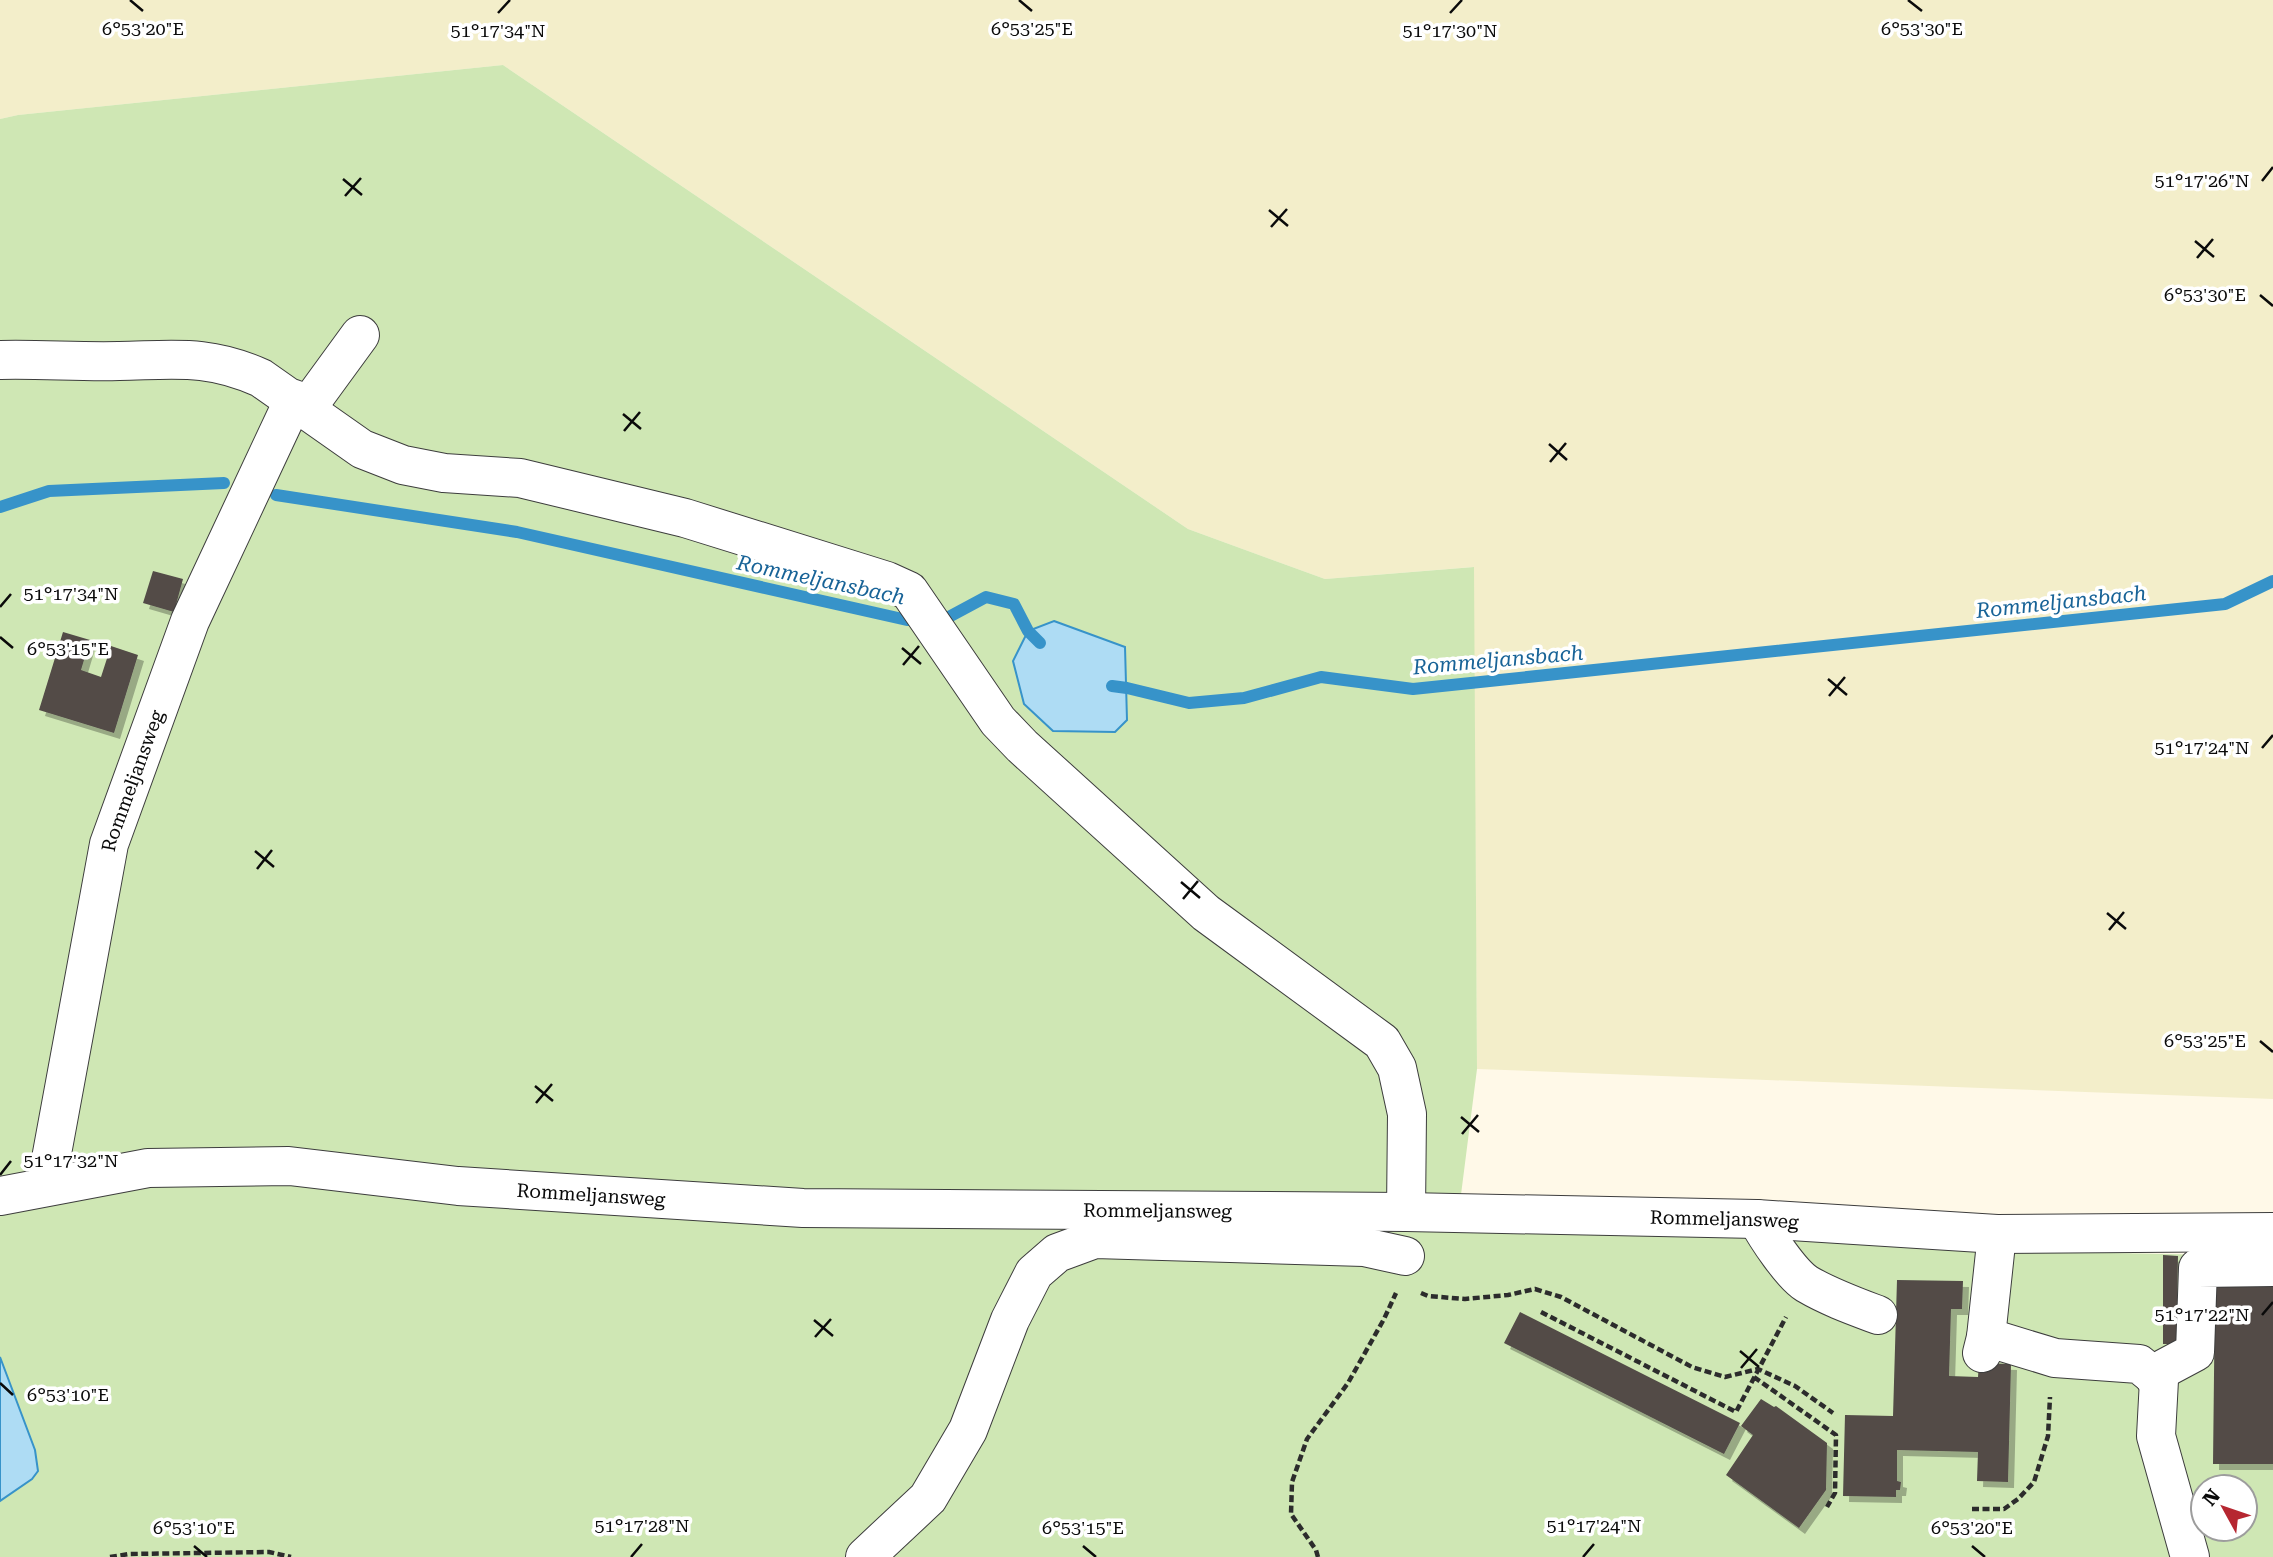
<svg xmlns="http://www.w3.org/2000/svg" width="2273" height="1557" font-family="'Roboto Serif',serif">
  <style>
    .farmland { fill: #f3eeca }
    .green { fill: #cfe7b4; fill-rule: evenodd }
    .water { fill: #aedcf4; stroke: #3793c9; stroke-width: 2 }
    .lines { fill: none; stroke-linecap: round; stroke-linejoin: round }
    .stream { stroke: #3793c9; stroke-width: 12 }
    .building { fill: #524b47; filter: url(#shadow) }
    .minor-casing { stroke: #3d3d3d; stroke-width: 40 }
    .path { stroke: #2c2c2c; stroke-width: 4.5; stroke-dasharray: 7 3.5; stroke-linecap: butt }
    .minor { stroke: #fff; stroke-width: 38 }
    .ticks { fill: none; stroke: #0a0a0a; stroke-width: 2.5 }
    .labels { text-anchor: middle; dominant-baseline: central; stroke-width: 7; stroke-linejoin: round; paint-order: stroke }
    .street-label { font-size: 19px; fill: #0a0a0a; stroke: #fff }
    .water-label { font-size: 21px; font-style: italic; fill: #186397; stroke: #fff }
    .ticks-label { font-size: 18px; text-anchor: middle; fill: #0a0a0a; stroke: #fff; stroke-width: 7; stroke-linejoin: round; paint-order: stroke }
  </style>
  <defs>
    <filter id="shadow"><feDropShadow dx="6" dy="6" stdDeviation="0" flood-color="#0004"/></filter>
  </defs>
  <rect width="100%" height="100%" fill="#fff9e8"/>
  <!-- farmland -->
  <path class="farmland" d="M0 0H2273V1099L1477 1069 1473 567 1325 579 1188 529 503 65 18 115 0 119Z"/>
  <!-- green -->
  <path class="green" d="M503 65 1188 529 1325 579 1474 567 1477 1069 1457 1226 1748 1237 1952 1250 2273 1256V1557H0V119L18 115ZM2203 1487H2245V1529H2203Z"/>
  <!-- water -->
  <path class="water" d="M1054 621 1125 647 1127 720 1115 732 1053 731 1024 704 1013 661 1028 631Z
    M0 1357 35 1450 38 1471 32 1479 0 1501Z"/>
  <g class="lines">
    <!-- stream -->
    <path class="stream" d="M276 495 517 532 907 620 945 619 986 597 1014 604 1028 631 1040 643
      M0 507 49 491 224 483
      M1112 686 1127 688 1189 703 1244 698 1321 677 1413 689 2225 604 2273 581"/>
  </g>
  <!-- building -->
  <path class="building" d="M153 571 183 579 174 612 143 603Z
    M63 632 90 640 81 670 101 677 111 646 138 655 114 733 39 710Z
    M2163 1255 2178 1256 2176 1344H2163Z
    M1897 1280 1963 1281 1962 1309H1951L1949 1376 1978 1377 1979 1363 2011 1364 2008 1482 1977 1481 1978 1452 1897 1450V1481L1901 1482 1900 1490H1896V1497L1843 1496 1845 1415 1893 1416Z
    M2215 1286 2273 1287V1464H2213Z
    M1520 1312 1740 1423 1724 1454 1504 1343Z
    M1761 1399 1774 1407 1776 1406 1827 1443 1826 1490 1799 1528 1726 1475 1753 1435 1741 1426Z"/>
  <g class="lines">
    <!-- minor casing -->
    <g class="minor-casing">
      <g id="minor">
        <path d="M0 360C40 359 79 362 119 361 175 360 208 354 261 378L362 449 403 465 444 473 520 478 685 518 887 581 909 591 998 721 1022 746 1206 913 1382 1042 1397 1068 1407 1114 1406 1212"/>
        <path d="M306 409 360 335"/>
        <path id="s1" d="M46 1186 109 844 190 621 294 399"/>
        <path id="s2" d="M0 1196 148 1168 289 1166 458 1186 803 1208 1406 1212 1757 1219 1997 1234 2273 1232"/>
        <path d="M1757 1219C1766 1236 1791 1274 1807 1284 1829 1297 1854 1306 1878 1315"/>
        <path d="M1986 1337 2055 1358 2139 1364 2159 1380 2156 1436 2190 1557"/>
        <path d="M1982 1353 1986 1337 1997 1234"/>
        <path d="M2154 1377 2165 1368 2195 1352 2198 1268 2273 1267"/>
        <path d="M865 1557 928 1498 968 1430 1010 1320 1034 1273 1057 1253 1095 1239 1364 1247 1405 1256"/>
      </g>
    </g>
    <!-- path -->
    <path class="path" d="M1421 1293 1428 1296 1465 1299 1508 1295 1535 1289 1561 1297 1692 1367 1725 1377 1758 1369 1795 1386 1833 1413
      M1541 1312 1736 1412 1786 1317
      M1754 1377 1836 1435 1835 1493 1827 1507
      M1972 1509H2004L2018 1499 2034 1482 2048 1436 2050 1397
      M110 1557 129 1554 269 1552 291 1557
      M1318 1557 1316 1550 1291 1514 1292 1482 1307 1439 1348 1383 1384 1319 1396 1293"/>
    <!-- minor -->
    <use href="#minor" class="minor"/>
  </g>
  <!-- ticks -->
  <path class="ticks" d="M130 0 143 11M1019 0 1032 11M1908 0 1922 11M498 13 510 0M1450 13 1462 0M343 179 362 195M2262 181 2273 167M345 196 361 178M1269 210 1288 226M1271 227 1287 209M2195 241 2214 257M2197 258 2213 239M2260 295 2273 306M623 414 641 429M624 431 640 412M1549 444 1567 460M1550 462 1566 443M0 607 11 594M0 637 13 648M902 648 921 664M903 665 919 646M1828 679 1847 695M1829 696 1845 677M2262 748 2273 735M255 851 274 867M257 869 272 850M1181 882 1200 898M1183 899 1198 881M2107 913 2126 929M2109 930 2124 912M2260 1041 2273 1052M535 1086 553 1101M536 1103 552 1084M1461 1117 1479 1132M1462 1134 1478 1115M0 1175 11 1161M2262 1315 2273 1302M814 1320 833 1336M815 1337 831 1319M1740 1351 1759 1367M1741 1368 1757 1349M0 1383 13 1395M194 1546 207 1557M1083 1546 1096 1557M1972 1546 1985 1557M631 1557 642 1544M1583 1557 1594 1544"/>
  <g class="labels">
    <!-- street labels -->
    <g class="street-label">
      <text stroke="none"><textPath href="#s1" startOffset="415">Rommeljansweg</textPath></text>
      <text stroke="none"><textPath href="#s2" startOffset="595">Rommeljansweg</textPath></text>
      <text stroke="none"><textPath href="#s2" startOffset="1162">Rommeljansweg</textPath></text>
      <text stroke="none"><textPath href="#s2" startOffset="1729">Rommeljansweg</textPath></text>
    </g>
    <!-- water labels -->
    <g class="water-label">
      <text transform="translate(821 580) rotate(12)">Rommeljansbach</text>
      <text transform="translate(2061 602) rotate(-6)">Rommeljansbach</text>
      <text transform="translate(1498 660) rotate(-5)">Rommeljansbach</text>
    </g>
  </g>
  <g class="ticks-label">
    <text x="1922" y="35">6°53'30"E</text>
    <text x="143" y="35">6°53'20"E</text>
    <text x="1032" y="35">6°53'25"E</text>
    <text x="498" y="37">51°17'34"N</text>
    <text x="1450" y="37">51°17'30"N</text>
    <text x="2202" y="187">51°17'26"N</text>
    <text x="2205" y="301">6°53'30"E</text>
    <text x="71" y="600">51°17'34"N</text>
    <text x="68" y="655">6°53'15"E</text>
    <text x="2202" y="754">51°17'24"N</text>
    <text x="2205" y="1047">6°53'25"E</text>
    <text x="71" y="1167">51°17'32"N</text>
    <text x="2202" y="1321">51°17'22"N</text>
    <text x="68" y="1401">6°53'10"E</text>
    <text x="642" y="1532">51°17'28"N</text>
    <text x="1594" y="1532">51°17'24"N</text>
    <text x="194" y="1534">6°53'10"E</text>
    <text x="1083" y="1534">6°53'15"E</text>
    <text x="1972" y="1534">6°53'20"E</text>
  </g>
  <!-- north arrow -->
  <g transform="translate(2224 1508) rotate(310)"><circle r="33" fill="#ffffff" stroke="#9d9d9d" stroke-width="2"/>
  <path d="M0-5L12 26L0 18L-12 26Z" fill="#b62731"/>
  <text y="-10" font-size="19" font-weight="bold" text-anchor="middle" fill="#0a0a0a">N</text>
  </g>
</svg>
